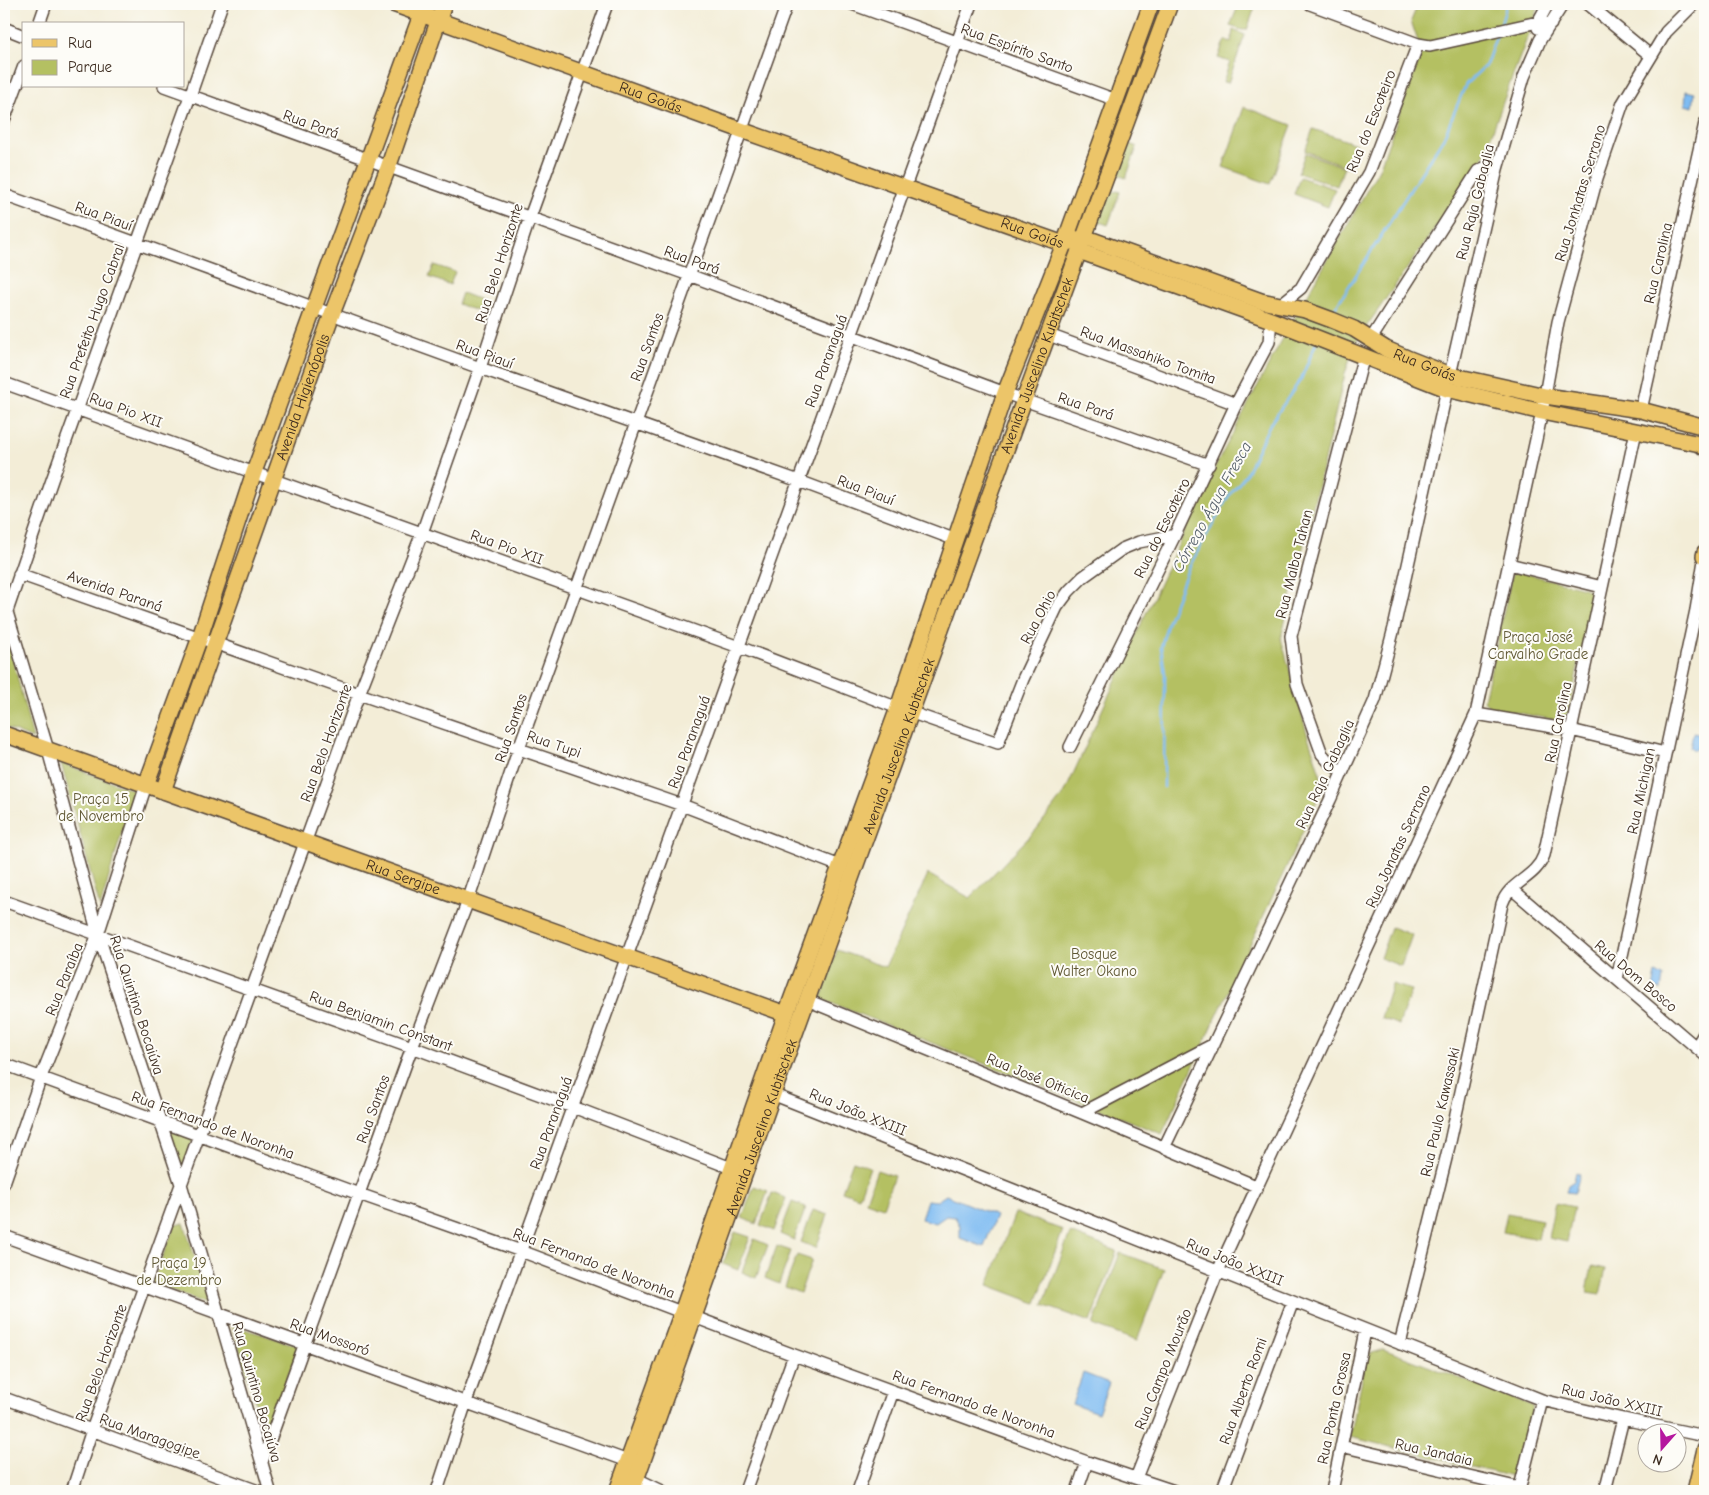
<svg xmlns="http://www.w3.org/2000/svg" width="1709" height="1495" font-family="'Comic Neue',sans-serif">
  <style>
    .green { fill: #b4c062; stroke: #787540 }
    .water { fill: #7fbcf2; stroke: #5d7388 }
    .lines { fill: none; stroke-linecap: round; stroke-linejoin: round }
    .stream { stroke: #7fbcf2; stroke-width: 2.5 }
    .minor-casing { stroke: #57473a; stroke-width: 14 }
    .major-casing { stroke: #57473a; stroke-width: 18 }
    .minor { stroke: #fff; stroke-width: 11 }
    .major { stroke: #ecc569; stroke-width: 15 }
    .labels { text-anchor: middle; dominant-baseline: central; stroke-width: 4; stroke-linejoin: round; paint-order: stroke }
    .street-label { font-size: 15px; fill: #3b2a1e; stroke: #fdfcf7 }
    .park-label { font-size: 15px; fill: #5f5732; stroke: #fdfcf7 }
    .water-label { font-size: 16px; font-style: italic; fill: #535d68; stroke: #fdfcf7 }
  </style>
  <rect width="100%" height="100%" fill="#fdfcf7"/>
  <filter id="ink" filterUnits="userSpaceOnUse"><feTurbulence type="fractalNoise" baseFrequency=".02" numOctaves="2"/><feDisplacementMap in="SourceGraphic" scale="10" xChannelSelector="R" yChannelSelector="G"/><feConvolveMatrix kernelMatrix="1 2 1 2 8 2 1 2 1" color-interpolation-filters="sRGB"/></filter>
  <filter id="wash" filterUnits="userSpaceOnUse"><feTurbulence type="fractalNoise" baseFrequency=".0096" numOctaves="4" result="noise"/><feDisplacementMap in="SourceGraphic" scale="20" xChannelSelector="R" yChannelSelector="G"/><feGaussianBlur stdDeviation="1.12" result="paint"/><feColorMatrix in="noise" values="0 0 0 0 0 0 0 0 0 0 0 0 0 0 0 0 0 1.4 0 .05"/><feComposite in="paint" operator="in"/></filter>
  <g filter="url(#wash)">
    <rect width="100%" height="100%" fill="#f3edd7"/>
    <!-- green -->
    <path class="green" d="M1233 4H1256L1247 30H1242L1230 26 1237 9 1232 7Z
      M1418 4H1540L1510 83 1482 161 1355 343 1345 374 1281 638 1306 730 1324 786 1162 1134 821 999 837 950 885 967 928 874 970 898 1036 830 1065 792 1141 624 1214 469 1277 349 1379 169 1422 53 1411 21Z
      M1233 30 1245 35 1228 83 1223 82 1230 62 1218 58 1223 44 1226 40 1231 42Z
      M1244 107 1292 125 1270 184 1223 167Z
      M1313 129 1356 144 1348 167 1305 151Z
      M1125 142 1137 147 1126 178 1114 174Z
      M1305 153 1344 167 1337 186 1298 173Z
      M1300 177 1335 189 1328 207 1294 194Z
      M1111 185 1114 192 1117 191 1120 192 1108 225 1096 221Z
      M434 265 455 272 450 285 429 277Z
      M462 293 483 301 479 312 458 304Z
      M1518 572 1584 588 1591 592 1593 598 1568 713 1561 720 1550 719 1489 707 1484 700 1512 574Z
      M8 640 33 739 4 727V652Z
      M61 763 134 790 100 908Z
      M1391 927 1412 935 1401 966 1380 958Z
      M1392 984 1411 990 1399 1025 1381 1018Z
      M167 1125 194 1137 181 1175Z
      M853 1161 870 1167 859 1197 842 1191Z
      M877 1170 894 1176 883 1207 866 1201Z
      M754 1186 768 1191 756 1224 742 1218Z
      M772 1193 786 1198 774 1231 760 1225Z
      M792 1202 806 1207 794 1240 780 1234Z
      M1555 1203 1574 1207 1567 1242 1548 1238Z
      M813 1210 828 1215 816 1248 801 1242Z
      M1015 1213 1063 1230 1036 1303 988 1285Z
      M1507 1213 1542 1220 1538 1239 1503 1232Z
      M184 1223 210 1305 152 1283 175 1225Z
      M735 1232 750 1237 738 1270 723 1264Z
      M1070 1233 1117 1251 1090 1322 1043 1305Z
      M754 1239 768 1245 756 1278 742 1272Z
      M777 1246 791 1251 779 1284 765 1278Z
      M1120 1253 1164 1269 1137 1341 1093 1325Z
      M797 1255 812 1260 800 1293 785 1287Z
      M1592 1266 1606 1269 1600 1294 1587 1292Z
      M232 1325 299 1346 266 1436Z
      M1383 1349 1533 1406 1517 1478 1350 1437 1367 1355Z"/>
    <!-- water -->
    <path class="water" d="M1686 91 1695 93 1693 107 1685 105Z
      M1693 733 1702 735 1699 748 1694 750 1690 747Z
      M1656 973 1663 977 1661 990 1653 988Z
      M1576 1172 1580 1174 1575 1193 1566 1192 1568 1185 1574 1181Z
      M946 1195 996 1216 984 1247 960 1238V1226L955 1217 946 1216 936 1223 921 1219 927 1200 937 1201Z
      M1083 1373 1109 1383 1098 1413 1072 1404Z"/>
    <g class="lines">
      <!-- stream -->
      <path class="stream" d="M1500 27 1507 4
        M1332 313 1444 137 1466 84 1486 65 1497 34
        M1164 787 1165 674 1161 647 1168 621 1188 569 1228 497 1245 476 1270 424 1301 379 1316 343"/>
    </g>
  </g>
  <g filter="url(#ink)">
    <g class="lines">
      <!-- minor casing -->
      <g class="minor-casing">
        <path id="minor" d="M852 4 1116 100
          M1310 4 1418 44 1430 46 1538 22 1551 24
          M1588 4 1651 56
          M39 24 46 4
          M4 28 24 36
          M1538 28V22L1548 4
          M164 86 689 275 1024 400 1209 465
          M4 120 24 66
          M4 195 480 368 799 481 956 540
          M1280 305 1301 288 1369 172 1418 44
          M1049 335 1236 404
          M1371 339 1478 171 1484 168 1497 169
          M1450 375 1497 169 1524 77 1540 40 1563 4
          M4 383 739 647 898 708 998 743 1023 679 1057 607 1069 591 1083 577 1122 549 1139 542 1175 535
          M1641 410 1705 123
          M1509 564 1602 587
          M19 574 359 694 682 805 840 866
          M7 612 48 750 98 934 181 1184 270 1491
          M4 620 52 480 190 96 222 4
          M1476 714 1571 730 1665 753
          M1070 747 1175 535 1236 404 1269 342 1271 320
          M1342 772 1329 762 1322 754 1297 684 1291 636 1364 355
          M1512 889 1705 1055
          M4 901 412 1047 573 1107 739 1171
          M1617 979 1696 610 1705 554
          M807 1000 1082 1113 1256 1186
          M1696 1047 1705 1032
          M4 1064 359 1194 521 1251 794 1355 1087 1462 1174 1491
          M767 1092 1542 1400 1623 1419 1705 1436
          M1082 1113 1214 1044
          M1164 1148 1330 800 1375 700 1394 628 1447 389
          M4 1183 41 1077 98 934 146 785
          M4 1236 628 1461 637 1479 662 1491
          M1400 1344 1450 1142 1502 904C1509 882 1536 878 1544 855L1636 431
          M4 1398 258 1491
          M1341 1446 1520 1488
          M262 1462 412 1047 468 901 519 748 787 4
          M1136 1478 1218 1271 1476 714 1542 412 1558 322 1597 178 1623 103 1666 32 1694 4
          M72 1491 92 1430 359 694 422 533 480 368 530 217 607 4
          M437 1491 466 1402 971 4
          M745 1491 794 1355
          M858 1491 893 1391
          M1077 1491 1087 1462
          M1222 1491 1293 1301
          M1332 1491 1365 1331
          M1519 1491 1542 1400
          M1605 1491 1623 1419"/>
      </g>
      <!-- major casing -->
      <g class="major-casing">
        <g id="major">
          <path id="s1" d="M393 4 741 130 1064 244 1084 237 1261 301 1305 310 1332 320 1354 329 1386 349 1407 358 1450 375 1545 396 1641 410 1705 427"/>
          <path d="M1079 251 1271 320 1447 389 1542 412 1700 444 1705 448"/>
          <path d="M1704 556 1705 552"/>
          <path id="s2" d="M4 734 786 1014"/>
          <path d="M146 785 200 637 254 472 425 4"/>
          <path id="s3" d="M163 791 332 314 388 168 444 4"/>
          <path d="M617 1491 682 1312 786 1014 898 708 1005 393 1064 244 1151 4"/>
          <path id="s4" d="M632 1491 773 1094 1024 400 1170 4"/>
          <path d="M1695 1491 1705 1449"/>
        </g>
      </g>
      <!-- minor -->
      <use href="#minor" class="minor"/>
      <!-- major -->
      <use href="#major" class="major"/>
    </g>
  </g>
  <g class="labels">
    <!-- street labels -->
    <g class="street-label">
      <text transform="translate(1017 48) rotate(20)">Rua Espírito Santo</text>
      <text stroke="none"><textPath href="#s1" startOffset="274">Rua Goiás</textPath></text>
      <text transform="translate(1371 121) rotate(-68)">Rua do Escoteiro</text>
      <text transform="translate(311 124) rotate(20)">Rua Pará</text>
      <text transform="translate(1580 193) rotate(-73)">Rua Jonhatas Serrano</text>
      <text transform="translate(1475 202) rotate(-76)">Rua Raja Gabaglia</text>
      <text transform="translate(104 216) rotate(20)">Rua Piauí</text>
      <text stroke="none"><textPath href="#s1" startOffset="679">Rua Goiás</textPath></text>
      <text transform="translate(692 260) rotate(20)">Rua Pará</text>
      <text transform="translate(499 263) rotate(-72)">Rua Belo Horizonte</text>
      <text transform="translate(1658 263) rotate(-77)">Rua Carolina</text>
      <text transform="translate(92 321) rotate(-70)">Rua Prefeito Hugo Cabral</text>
      <text transform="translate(647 347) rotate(-70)">Rua Santos</text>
      <text transform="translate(485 354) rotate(20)">Rua Piauí</text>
      <text transform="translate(1148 355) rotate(20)">Rua Massahiko Tomita</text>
      <text transform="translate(826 361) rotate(-70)">Rua Paranaguá</text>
      <text stroke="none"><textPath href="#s1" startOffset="1099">Rua Goiás</textPath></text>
      <text stroke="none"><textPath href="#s4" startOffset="1196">Avenida Juscelino Kubitschek</textPath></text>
      <text stroke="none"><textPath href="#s3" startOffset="418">Avenida Higienópolis</textPath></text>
      <text transform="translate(1086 406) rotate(19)">Rua Pará</text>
      <text transform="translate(126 410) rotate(20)">Rua Pio XII</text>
      <text transform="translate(866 490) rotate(21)">Rua Piauí</text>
      <text transform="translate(1162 528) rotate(-64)">Rua do Escoteiro</text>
      <text transform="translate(507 547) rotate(20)">Rua Pio XII</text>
      <text transform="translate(1294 564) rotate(-76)">Rua Malba Tahan</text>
      <text transform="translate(115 591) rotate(19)">Avenida Paraná</text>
      <text transform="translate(1038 617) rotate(-62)">Rua Ohio</text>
      <text transform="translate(1558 722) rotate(-78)">Rua Carolina</text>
      <text transform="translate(511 728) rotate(-71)">Rua Santos</text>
      <text transform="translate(689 742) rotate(-70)">Rua Paranaguá</text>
      <text transform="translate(326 743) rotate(-70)">Rua Belo Horizonte</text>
      <text transform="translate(554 744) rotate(19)">Rua Tupi</text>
      <text stroke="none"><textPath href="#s4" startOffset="791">Avenida Juscelino Kubitschek</textPath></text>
      <text transform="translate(1325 774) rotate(-65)">Rua Raja Gabaglia</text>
      <text transform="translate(1641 791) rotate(-78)">Rua Michigan</text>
      <text transform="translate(1398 846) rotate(-65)">Rua Jonatas Serrano</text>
      <text stroke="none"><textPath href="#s2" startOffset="424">Rua Sergipe</textPath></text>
      <text transform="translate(1636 976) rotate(40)">Rua Dom Bosco</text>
      <text transform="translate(64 979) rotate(-68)">Rua Paraíba</text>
      <text transform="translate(137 1005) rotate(72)">Rua Quintino Bocaiúva</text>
      <text transform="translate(381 1021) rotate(20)">Rua Benjamin Constant</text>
      <text transform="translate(1038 1078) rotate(22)">Rua José Oiticica</text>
      <text transform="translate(373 1109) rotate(-70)">Rua Santos</text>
      <text transform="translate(858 1112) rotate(22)">Rua João XXIII</text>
      <text transform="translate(1440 1112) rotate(-77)">Rua Paulo Kawassaki</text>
      <text transform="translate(551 1123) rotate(-70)">Rua Paranaguá</text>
      <text transform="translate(213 1125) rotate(20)">Rua Fernando de Noronha</text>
      <text stroke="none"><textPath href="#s4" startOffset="386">Avenida Juscelino Kubitschek</textPath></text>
      <text transform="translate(1235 1262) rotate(22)">Rua João XXIII</text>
      <text transform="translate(594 1263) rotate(21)">Rua Fernando de Noronha</text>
      <text transform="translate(330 1337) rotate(20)">Rua Mossoró</text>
      <text transform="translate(101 1363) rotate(-70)">Rua Belo Horizonte</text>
      <text transform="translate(1163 1369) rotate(-68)">Rua Campo Mourão</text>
      <text transform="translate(1243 1391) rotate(-70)">Rua Alberto Romi</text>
      <text transform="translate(257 1392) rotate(74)">Rua Quintino Bocaiúva</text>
      <text transform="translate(1612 1400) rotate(13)">Rua João XXIII</text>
      <text transform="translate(974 1404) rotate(20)">Rua Fernando de Noronha</text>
      <text transform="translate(1334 1408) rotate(-78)">Rua Ponta Grossa</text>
      <text transform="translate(150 1436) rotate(20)">Rua Maragogipe</text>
      <text transform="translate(1434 1452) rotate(13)">Rua Jandaia</text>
    </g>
    <!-- park labels -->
    <g class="park-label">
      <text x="1538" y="637">Praça José<tspan x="1538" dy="17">Carvalho Grade</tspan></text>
      <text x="101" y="799">Praça 15<tspan x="101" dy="17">de Novembro</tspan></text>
      <text x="1094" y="954">Bosque<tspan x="1094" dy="17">Walter Okano</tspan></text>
      <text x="179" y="1263">Praça 19<tspan x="179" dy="17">de Dezembro</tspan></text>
    </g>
    <!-- water labels -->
    <g class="water-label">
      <text transform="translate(1212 507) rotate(-61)">Córrego Água Fresca</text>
    </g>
  </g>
  <!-- margin -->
  <rect width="1709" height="1495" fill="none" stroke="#fdfcf7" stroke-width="20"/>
  <!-- legend -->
  <rect x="22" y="22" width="162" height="65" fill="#fdfcf7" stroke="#afa8a0"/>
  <rect x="32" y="39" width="25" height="8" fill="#ecc569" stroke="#afa8a0"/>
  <text x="68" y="48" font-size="15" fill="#3b2a1e">Rua</text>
  <rect x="32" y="60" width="25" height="15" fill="#b4c062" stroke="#afa8a0"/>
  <text x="68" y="72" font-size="15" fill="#3b2a1e">Parque</text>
  <!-- north arrow -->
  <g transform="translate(1662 1448) rotate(200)"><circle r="24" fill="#fdfcf7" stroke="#afa8a0"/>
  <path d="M0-4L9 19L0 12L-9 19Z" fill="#b5179e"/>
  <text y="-8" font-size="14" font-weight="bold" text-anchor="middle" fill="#3b2a1e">N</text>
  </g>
</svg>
